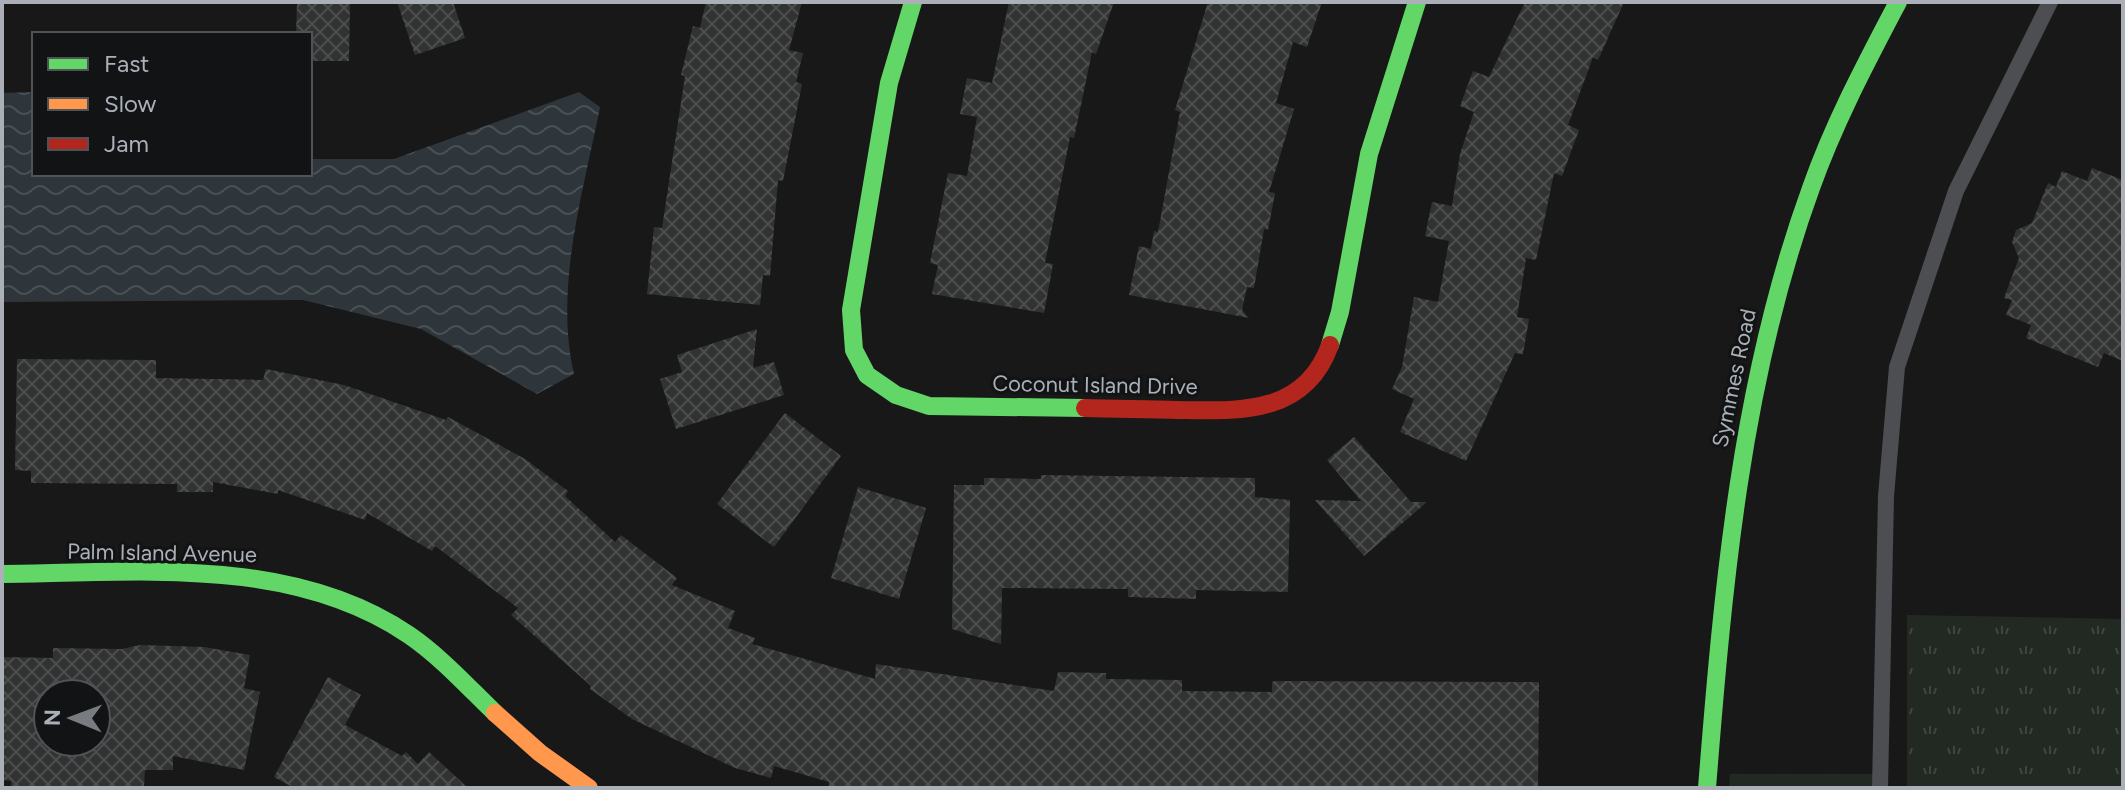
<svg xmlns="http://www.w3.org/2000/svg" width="2125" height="790" font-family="Figtree,sans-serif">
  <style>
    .park { fill: url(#park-tufts) }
    .water { fill: url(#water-waves) }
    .building { fill: url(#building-cross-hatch); fill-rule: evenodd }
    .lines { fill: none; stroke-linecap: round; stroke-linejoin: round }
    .lane { stroke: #4d4e51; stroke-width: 16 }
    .fast { stroke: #63d668; stroke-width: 18 }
    .slow { stroke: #ff974d; stroke-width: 18 }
    .jam { stroke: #b3261e; stroke-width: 18 }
    .labels { text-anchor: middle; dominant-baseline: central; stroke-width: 6; stroke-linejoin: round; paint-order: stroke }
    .street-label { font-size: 22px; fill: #abb0b8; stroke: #121314 }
  </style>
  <defs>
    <pattern id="park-tufts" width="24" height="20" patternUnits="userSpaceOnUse" patternTransform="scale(2)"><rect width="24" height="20" fill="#222922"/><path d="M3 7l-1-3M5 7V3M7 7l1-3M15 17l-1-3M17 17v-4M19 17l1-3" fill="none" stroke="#3f4640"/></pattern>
    <pattern id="water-waves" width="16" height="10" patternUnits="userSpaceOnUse" patternTransform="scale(2)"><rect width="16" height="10" fill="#2f363b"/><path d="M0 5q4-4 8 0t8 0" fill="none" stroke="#4a5155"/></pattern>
    <pattern id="building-cross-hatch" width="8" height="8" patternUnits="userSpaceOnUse" patternTransform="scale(2)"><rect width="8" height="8" fill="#313232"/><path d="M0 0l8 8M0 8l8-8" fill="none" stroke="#4c4d4e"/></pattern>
  </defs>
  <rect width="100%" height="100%" fill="#181818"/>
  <!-- park -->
  <path class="park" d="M1907 615 2123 619V788H1907Z
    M1730 774H1888V788H1729Z"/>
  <!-- water -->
  <path class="water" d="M34 92V174H310V159H394L579 92 600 107C583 194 554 287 574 374L537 394 421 329 303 300 2 302V93Z"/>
  <!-- building -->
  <path class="building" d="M297 2H350L349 61H310V34H296Z
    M397 2H453L465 38 415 55Z
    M706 2H802L789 50 803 53 796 82 802 84 783 181 778 180 770 276 763 275 760 305 647 294 654 227 662 228 685 76 681 75 693 26 700 28Z
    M1009 2H1114L1096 54 1092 52 1074 138 1070 137 1045 263 1053 264 1044 313 932 294 938 265 930 263 948 173 967 176 977 117 960 114 967 78 992 83Z
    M1208 2H1322L1307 47 1293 42 1276 103 1294 109 1269 192 1275 193 1268 230 1264 229 1254 288 1247 287 1242 310 1249 318 1129 295 1139 246 1151 249 1154 231 1158 232 1180 112 1175 110Z
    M1525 2H1624L1598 60 1593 57 1568 125 1579 130 1562 176 1554 173 1536 260 1526 258 1517 317 1529 319 1523 354 1515 353 1466 461 1400 432 1414 399 1392 389 1402 367 1414 297 1438 302 1449 241 1425 236 1432 202 1452 206 1460 154 1474 112 1460 106 1473 71 1489 77Z
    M2092 168 2123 180V361L2104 353 2098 367 2026 338 2031 325 2006 315 2012 300 2004 298 2019 258 2012 242 2016 230 2032 223 2048 183 2056 187 2062 171 2087 181Z
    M757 329 753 368 774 362 784 395 676 429 660 379 682 372 677 355Z
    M17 359 156 360V378L263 380 266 369 344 385 446 420 448 417 525 459 568 491 565 496 615 542 621 535 677 578 672 585 735 611 728 628 755 638 752 644 875 679 876 664 1054 691 1058 672 1106 673V679L1182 680V691L1272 692V682L1275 681 1539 682 1538 788H828L829 782 774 766 771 778 735 768 632 719 590 689 591 686 511 615 518 608 435 546 432 551 367 513 365 520 278 490V494L213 482V492H177V484L31 483V471L15 470Z
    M785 413 841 456 774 547 717 504Z
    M1354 437 1411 502H1427L1364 556 1315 500 1361 501 1327 460Z
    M1041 475 1255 478V497L1290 500 1288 592 1196 590V599L1128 597V589L1002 588 1001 644 952 629 954 485H984V478L1041 479Z
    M858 487 926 508 899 599 831 578Z
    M140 645 204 647 250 655 244 688 260 692 244 770 173 756V770H145L144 787 11 788V781L2 780V657L53 658V648L122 649ZM48 694H96V742H48Z
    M328 677 361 695 345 725 402 756 406 752 418 764 429 752 468 788H294L274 777Z"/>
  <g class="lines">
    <!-- lane -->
    <path class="lane" d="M1880 788 1886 496 1897 367 1956 191 2050 2"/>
    <!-- fast -->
    <path class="fast" d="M913 2 889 83 851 310 854 350 867 375 896 395 929 406 1085 408
      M1330 345 1340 312 1369 154 1417 2
      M2 574C138 573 291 555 409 635 441 657 467 686 495 713
      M1707 788C1723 586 1741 380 1811 188 1834 123 1866 63 1898 2"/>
    <!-- slow -->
    <path class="slow" d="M495 713 540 753 589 788"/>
    <!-- jam -->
    <path class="jam" d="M1085 408C1116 409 1147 409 1178 410 1240 411 1305 415 1330 345"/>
  </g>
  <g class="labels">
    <!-- street labels -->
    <g class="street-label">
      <text transform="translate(1734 378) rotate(-78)">Symmes Road</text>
      <text transform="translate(1095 385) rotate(1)">Coconut Island Drive</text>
      <text transform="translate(162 553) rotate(1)">Palm Island Avenue</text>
    </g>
  </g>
  <!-- border -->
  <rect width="2125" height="790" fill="none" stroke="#abb0b8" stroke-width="8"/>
  <!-- legend -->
  <rect x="32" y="32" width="280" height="144" fill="#121314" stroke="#4f5256" stroke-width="2"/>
  <rect x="48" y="58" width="40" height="12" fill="#63d668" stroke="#4f5256" stroke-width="2"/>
  <text x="104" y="72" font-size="24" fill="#abb0b8">Fast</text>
  <rect x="48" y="98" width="40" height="12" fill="#ff974d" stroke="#4f5256" stroke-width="2"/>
  <text x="104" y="112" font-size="24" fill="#abb0b8">Slow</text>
  <rect x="48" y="138" width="40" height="12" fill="#b3261e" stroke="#4f5256" stroke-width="2"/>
  <text x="104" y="152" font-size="24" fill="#abb0b8">Jam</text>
  <!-- north arrow -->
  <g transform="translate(72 718) rotate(271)"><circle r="38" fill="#121314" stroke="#4f5256" stroke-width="2"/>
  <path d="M0-6L14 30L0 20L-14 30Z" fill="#787b80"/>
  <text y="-12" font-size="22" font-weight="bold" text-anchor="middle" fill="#abb0b8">N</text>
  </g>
</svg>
